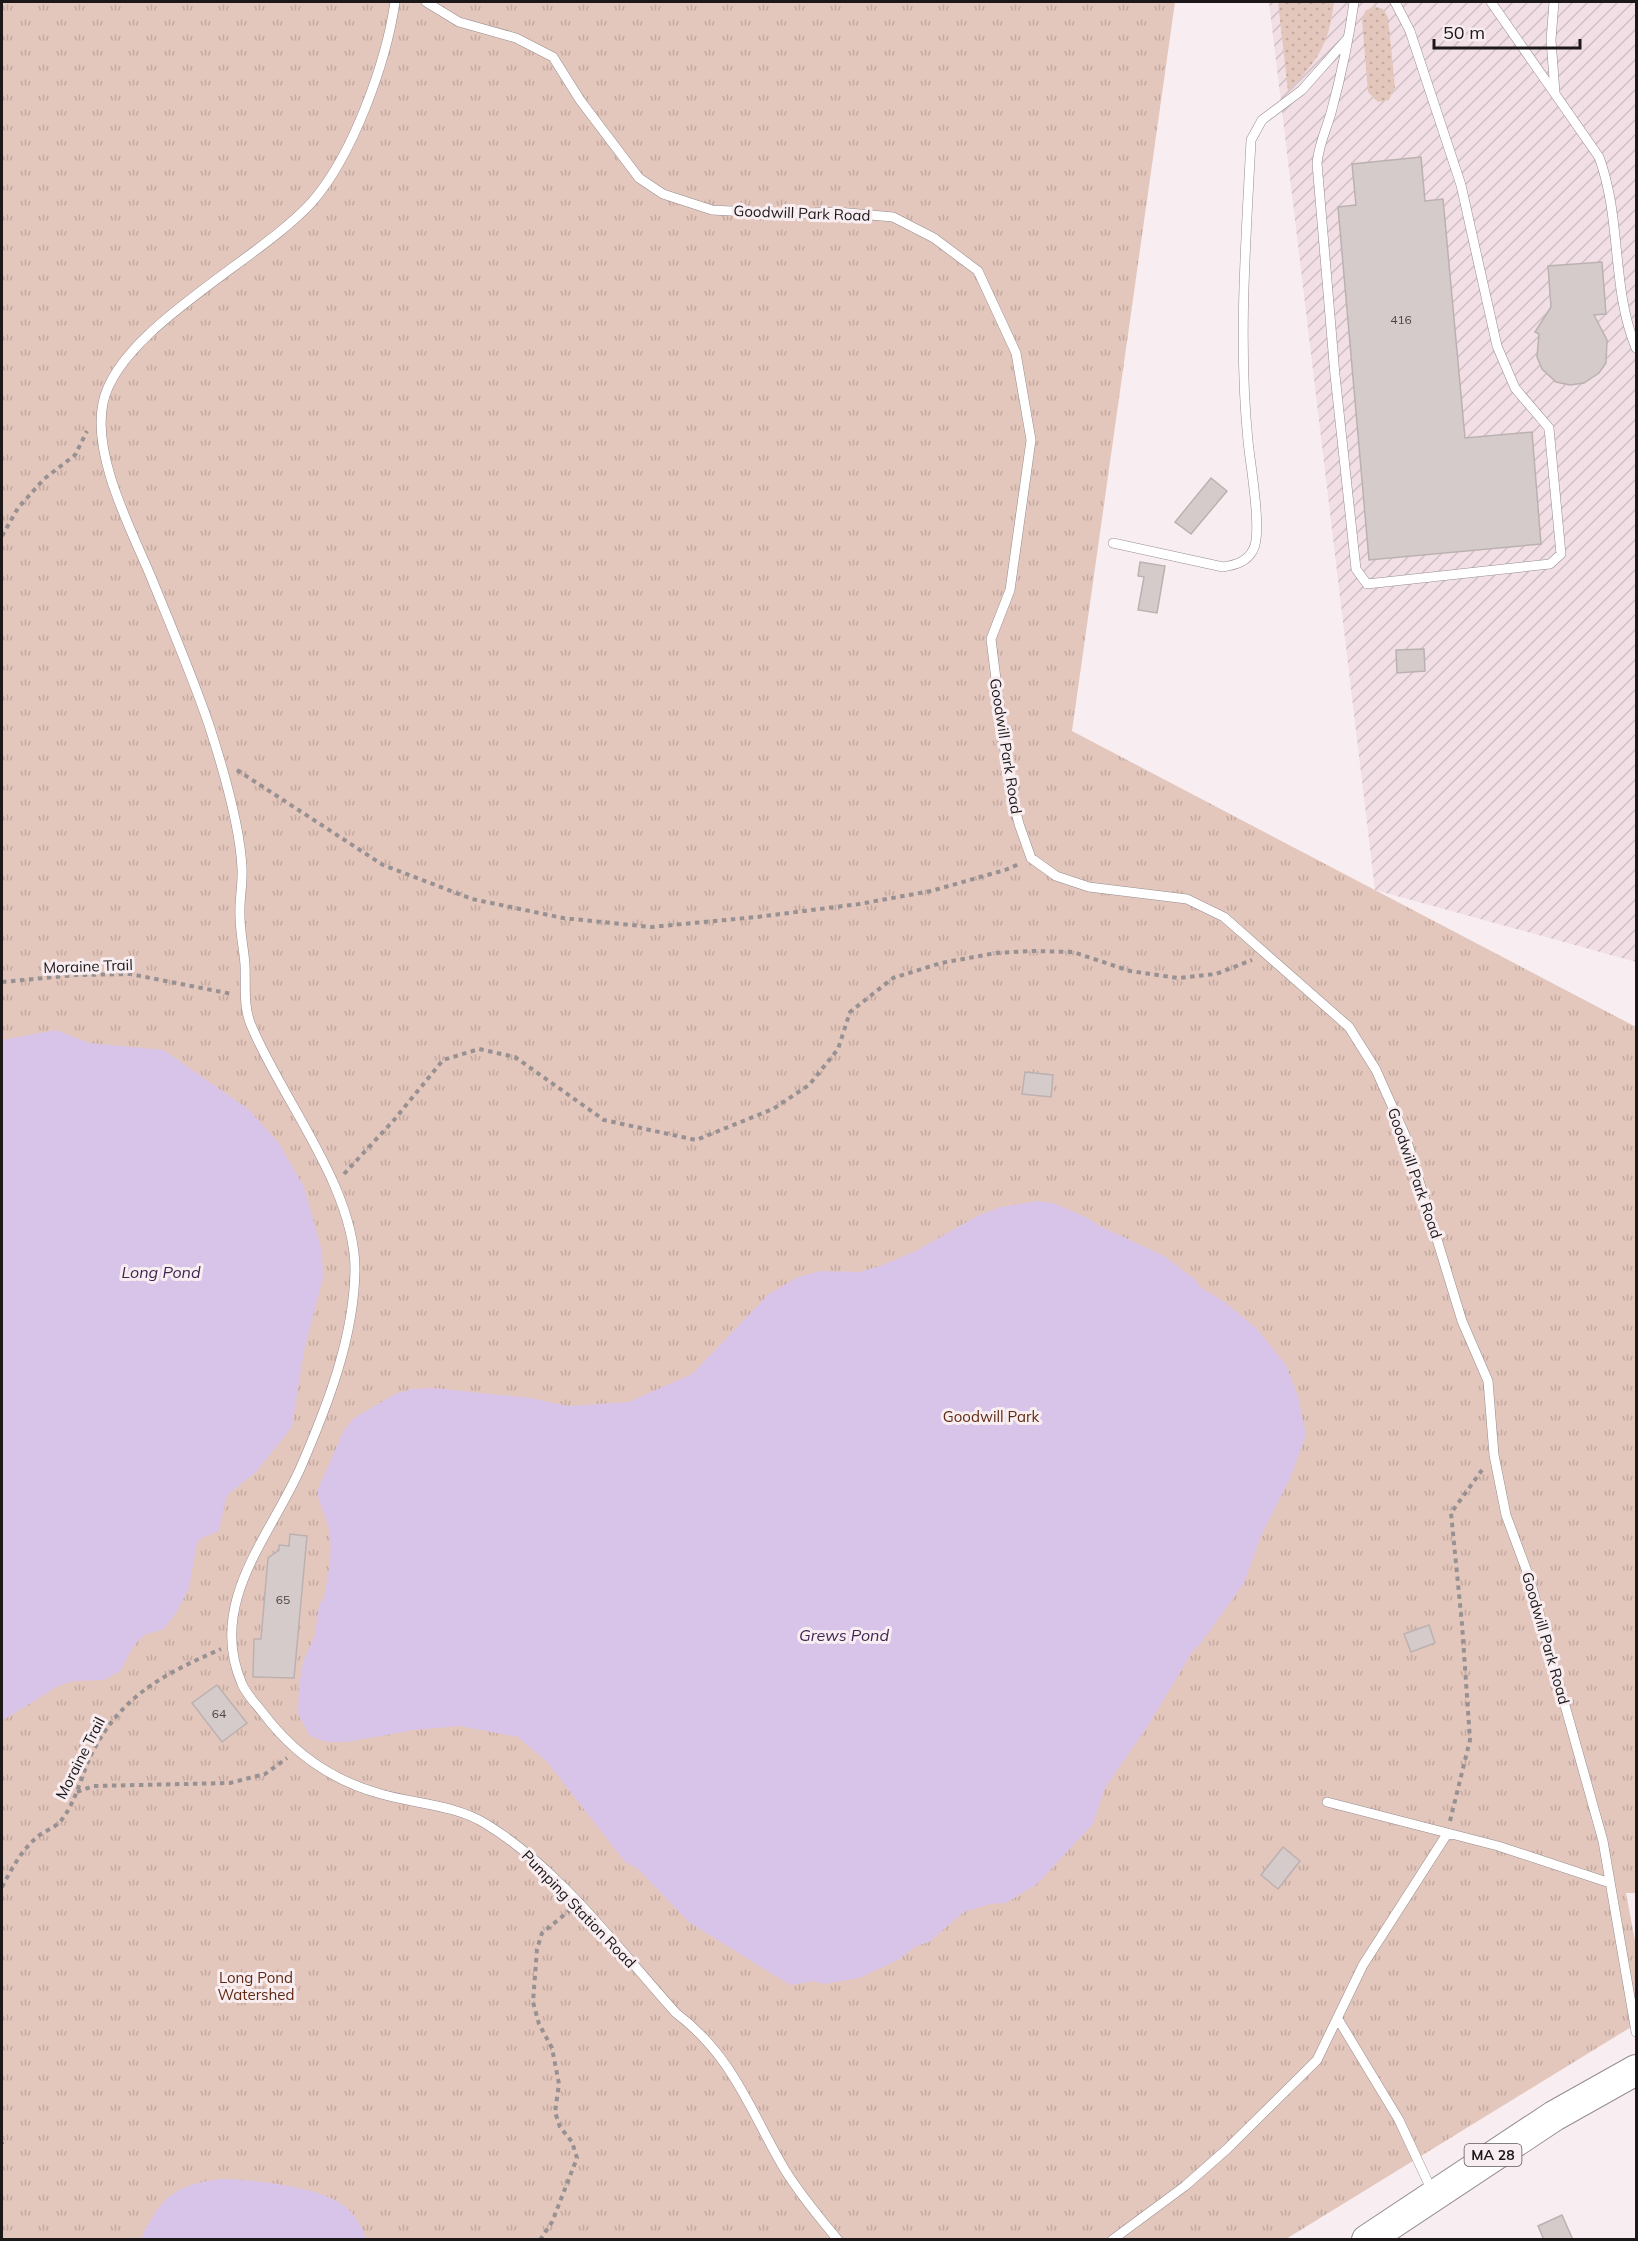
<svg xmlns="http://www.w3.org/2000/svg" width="1638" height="2241" font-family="Mulish,sans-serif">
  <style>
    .industrial { fill: url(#industrial-furrows) }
    .grass { fill: url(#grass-dots) }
    .park { fill: url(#park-tufts) }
    .water { fill: #d9c4e9 }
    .building { fill: #d6cbcb; stroke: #bcb1b1; stroke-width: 1.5 }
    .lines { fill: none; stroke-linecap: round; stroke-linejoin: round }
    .service-casing { stroke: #968c8f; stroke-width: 10 }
    .trunk-casing { stroke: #968c8f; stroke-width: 32 }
    .path { stroke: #989193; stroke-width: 4; stroke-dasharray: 4.5 4.5; stroke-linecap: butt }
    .service { stroke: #fff; stroke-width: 9 }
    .trunk { stroke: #fff; stroke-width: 30 }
    .labels { text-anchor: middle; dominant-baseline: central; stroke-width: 6; stroke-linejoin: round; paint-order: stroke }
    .number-label { font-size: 12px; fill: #4a4546 }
    .shield { fill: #f8eef1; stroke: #5e585a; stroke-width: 1.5 }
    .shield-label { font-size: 14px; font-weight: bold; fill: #1c1819 }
    .street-label { font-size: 15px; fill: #1c1819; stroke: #f8eef1 }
    .park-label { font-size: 15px; fill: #602913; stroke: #f8eef1 }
    .water-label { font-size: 16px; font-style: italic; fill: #402453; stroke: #f8eef1 }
  </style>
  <defs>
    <pattern id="industrial-furrows" width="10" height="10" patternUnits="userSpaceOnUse" patternTransform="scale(1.5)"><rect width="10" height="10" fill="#f2dfe5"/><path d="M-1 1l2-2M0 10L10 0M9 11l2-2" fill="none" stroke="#cfbfc4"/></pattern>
    <pattern id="grass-dots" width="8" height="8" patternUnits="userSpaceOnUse" patternTransform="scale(1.5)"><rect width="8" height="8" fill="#e4c7bc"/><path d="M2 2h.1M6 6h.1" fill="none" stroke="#c3aaa1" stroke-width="1.8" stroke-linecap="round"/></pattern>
    <pattern id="park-tufts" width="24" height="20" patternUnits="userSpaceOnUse" patternTransform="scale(1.5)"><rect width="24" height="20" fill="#e4c7bc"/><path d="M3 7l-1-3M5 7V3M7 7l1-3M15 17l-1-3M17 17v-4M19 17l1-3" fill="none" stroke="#c3aaa1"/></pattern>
  </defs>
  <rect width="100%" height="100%" fill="#f8eef1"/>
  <!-- industrial -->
  <path class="industrial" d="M1269 2H1636V962L1375 890Z"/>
  <!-- grass -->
  <path class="grass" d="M1278 2H1334C1329 44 1318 61 1288 91Z
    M1374 6 1383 9 1388 17 1395 87 1389 100 1378 102 1368 92 1362 21 1365 11Z"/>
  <!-- park -->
  <path class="park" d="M2 2H1175L1072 731 1636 1027V1893H1626L1636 1946V2024L1286 2239 2 2240Z"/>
  <!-- water -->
  <path class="water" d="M56 1030 89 1043 164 1050 248 1109 279 1143 304 1187 322 1251 323 1278 304 1351 292 1427 256 1472 227 1495 219 1531 202 1538 197 1543 189 1588 176 1613 164 1629 144 1635 133 1647 120 1671 104 1680 74 1681 58 1686 2 1721V1040Z
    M1037 1201 1053 1203 1086 1217 1100 1226 1164 1256 1196 1280 1199 1286 1226 1303 1257 1329 1286 1365 1298 1396 1306 1435 1291 1476 1261 1536 1244 1583 1201 1643 1193 1651 1147 1727 1105 1788 1093 1824 1037 1884 1006 1903 991 1904 964 1912 929 1942 916 1946 898 1960 859 1978 824 1984 815 1981 790 1985 690 1923 637 1868 625 1862 547 1762 518 1737 459 1726 414 1730 346 1742H326L310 1736 298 1714 299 1686 303 1662 315 1635 319 1605 324 1598C328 1575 334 1550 328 1526 325 1512 317 1504 318 1489L344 1430 354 1418 395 1394 412 1389 434 1388 530 1398 568 1406 629 1402 692 1374 769 1294 796 1278 820 1271 859 1272 880 1266 916 1251 979 1215 1001 1207Z
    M220 2179C252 2179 324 2187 347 2208 356 2216 362 2227 366 2239H141C160 2197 175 2185 220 2179Z"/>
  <!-- building -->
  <path class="building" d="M1421 157 1425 201 1443 199 1465 438 1532 432 1541 544 1369 560 1338 207 1356 205 1352 164Z
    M1602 262 1606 314 1594 315 1607 340 1606 363 1599 373 1584 383 1570 385 1556 382 1542 369 1537 357 1539 334 1535 332 1551 307 1548 266Z
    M1211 478 1227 491 1191 534 1175 522Z
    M1140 562 1165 566 1157 613 1138 610 1144 577 1138 576Z
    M1424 649 1425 671 1397 673 1396 650Z
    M1025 1072 1053 1075 1051 1097 1022 1094Z
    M290 1534 307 1536 294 1678 253 1677 254 1639H261L268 1558 279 1550V1545L289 1546Z
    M1429 1625 1435 1643 1411 1652 1404 1634Z
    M217 1685 247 1723 222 1742 192 1703Z
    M1283 1847 1300 1861 1278 1889 1261 1875Z
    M1562 2215 1573 2240H1544L1538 2226Z"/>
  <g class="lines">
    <!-- service casing -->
    <g class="service-casing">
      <path id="service" d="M395 2C386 63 353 155 312 202 260 260 118 329 103 403 92 456 131 529 151 577 171 626 192 675 209 725 222 765 240 826 242 868 243 884 239 900 240 916 240 933 244 949 245 965 246 986 243 1006 251 1025 282 1100 355 1187 355 1270 354 1338 327 1407 300 1469 269 1538 207 1604 242 1684 246 1694 256 1704 263 1713 293 1753 333 1781 381 1794 416 1804 456 1805 486 1824 560 1869 619 1950 676 2013 734 2057 750 2111 785 2170 801 2196 819 2217 838 2240
        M426 2 459 22 516 38 553 57 580 100 639 178 663 194 712 210 786 214 837 212 893 217 934 238 978 271 1016 353 1031 440 1010 590 991 639 1009 784 1019 824 1031 858 1056 876 1089 887 1187 899 1224 917 1349 1027 1376 1070 1405 1135 1462 1321 1488 1381 1494 1455 1506 1515 1529 1577 1603 1841 1636 2032
        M1354 2C1349 39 1341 76 1331 113 1326 130 1319 144 1317 163L1335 375 1356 569 1367 584 1550 564 1561 554 1549 428 1515 388 1497 346 1461 185 1410 31 1395 2
        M1491 2 1599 157C1622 219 1611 288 1636 348
        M1554 2 1551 40 1555 92
        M1113 543 1223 567C1235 565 1247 562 1253 550 1263 534 1250 463 1248 441 1238 341 1246 241 1251 140L1262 120 1302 90 1348 38
        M1327 1802 1498 1846 1610 1883
        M1338 2019 1399 2120 1432 2191
        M1112 2240 1185 2186 1227 2149 1317 2060 1363 1965 1447 1834"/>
    </g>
    <!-- trunk casing -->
    <g class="trunk-casing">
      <path id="trunk" d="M1367 2240 1554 2116 1636 2070"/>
    </g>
    <!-- path -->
    <path class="path" d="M2 536 18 508 44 479 75 455 87 431
      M237 770 383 865 472 899 563 918 651 927 757 917 859 904 931 891 1005 870 1019 864
      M2 982 76 975 130 974 232 994
      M344 1174 394 1120 443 1060 479 1049 515 1057 604 1120 696 1140 773 1109 809 1085 838 1049 850 1012 893 978 941 963 996 953 1032 951 1073 952 1130 971 1178 978 1216 974 1252 960
      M77 1792 93 1786 230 1783 265 1774 287 1758
      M1450 1821 1470 1740 1462 1624 1451 1513 1482 1470
      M2 1887C11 1870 21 1851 36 1838 42 1832 52 1829 59 1823 76 1804 81 1775 92 1753 122 1695 164 1674 221 1649
      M2 2142V2144
      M540 2240 552 2222 577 2158 572 2142 560 2127 555 2112 559 2084 552 2048 539 2024 533 2002 537 1949 542 1933 569 1911"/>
    <!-- service -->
    <use href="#service" class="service"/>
    <!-- trunk -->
    <use href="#trunk" class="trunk"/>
  </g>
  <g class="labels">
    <!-- number labels -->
    <g class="number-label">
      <text x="1401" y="319">416</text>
      <text x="283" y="1599">65</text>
      <text x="219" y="1713">64</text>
    </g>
    <!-- shield labels -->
    <rect class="shield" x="1464.5" y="2144" width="57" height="22" rx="4.5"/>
    <g class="shield-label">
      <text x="1493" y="2155">MA 28</text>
    </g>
    <!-- street labels -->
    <g class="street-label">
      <text transform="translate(802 213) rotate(2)">Goodwill Park Road</text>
      <text transform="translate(1006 746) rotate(81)">Goodwill Park Road</text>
      <text transform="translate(88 966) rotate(-2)">Moraine Trail</text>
      <text transform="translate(1415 1173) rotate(71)">Goodwill Park Road</text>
      <text transform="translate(1546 1638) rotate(74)">Goodwill Park Road</text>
      <text transform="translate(80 1758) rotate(-63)">Moraine Trail</text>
      <text transform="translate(579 1909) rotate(46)">Pumping Station Road</text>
    </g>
    <!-- park labels -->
    <g class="park-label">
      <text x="991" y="1416">Goodwill Park</text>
      <text x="256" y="1977">Long Pond<tspan x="256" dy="17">Watershed</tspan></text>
    </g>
    <!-- water labels -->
    <g class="water-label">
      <text x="161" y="1272">Long Pond</text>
      <text x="844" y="1635">Grews Pond</text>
    </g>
  </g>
  <!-- border -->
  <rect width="1638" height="2241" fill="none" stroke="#1c1819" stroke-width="6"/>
  <!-- scale -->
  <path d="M1434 39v9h146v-9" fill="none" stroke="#1c1819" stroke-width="3"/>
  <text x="1443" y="39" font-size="18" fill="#1c1819" stroke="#f8eef1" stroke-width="4.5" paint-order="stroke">50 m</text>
</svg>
